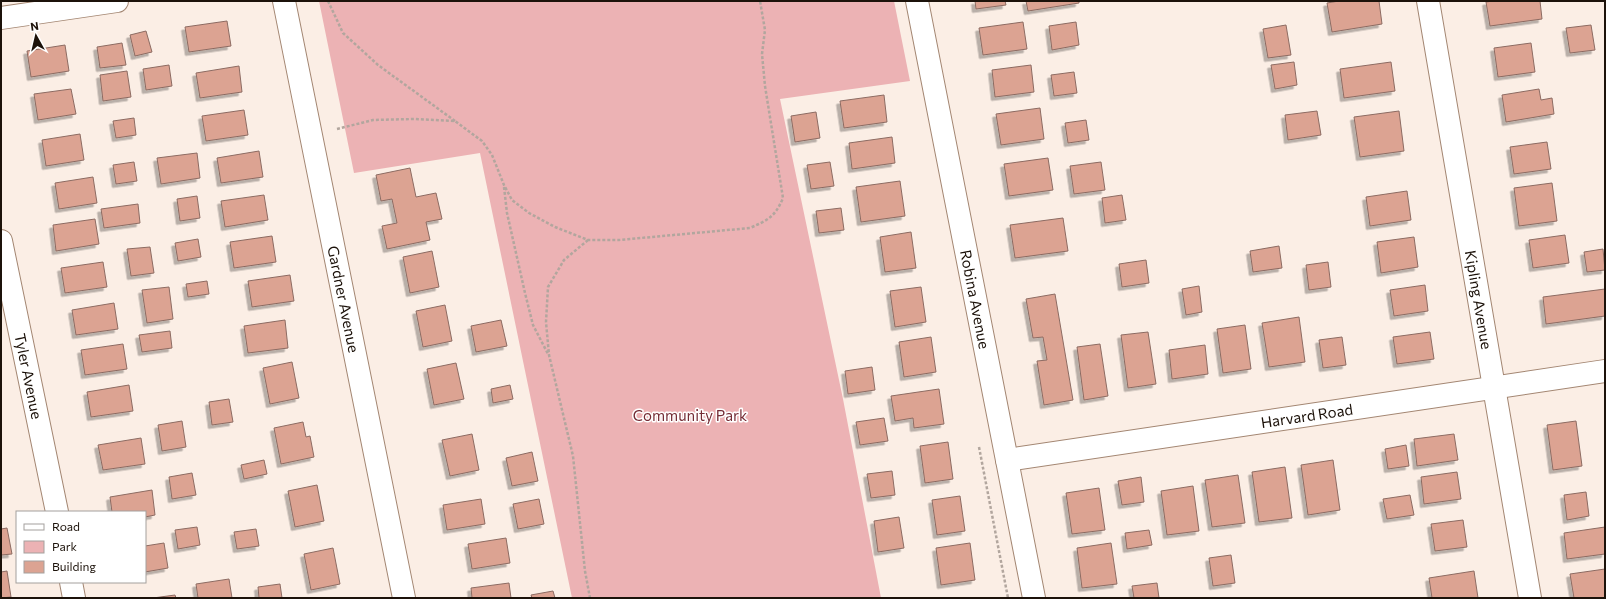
<svg xmlns="http://www.w3.org/2000/svg" width="1606" height="599" font-family="Commissioner,sans-serif">
  <style>
    .green { fill: #ecb2b4 }
    .building { fill: #dca392; stroke: #8c6b62; filter: url(#shadow) }
    .lines { fill: none; stroke-linecap: round; stroke-linejoin: round }
    .street-casing { stroke: #a38672; stroke-width: 24 }
    .path { stroke: #b2a69e; stroke-width: 2.5; stroke-dasharray: 3 2; stroke-linecap: butt }
    .street { stroke: #fff; stroke-width: 22 }
    .labels { text-anchor: middle; dominant-baseline: central; stroke-width: 3; stroke-linejoin: round; paint-order: stroke }
    .street-label { font-size: 15px; fill: #1c120a; stroke: #fff }
    .park-label { font-size: 15px; fill: #742b34; stroke: #fff }
  </style>
  <defs>
    <filter id="shadow"><feDropShadow dx="-3.5" dy="3.5" stdDeviation="0" flood-color="#0004"/></filter>
  </defs>
  <rect width="100%" height="100%" fill="#fbeee5"/>
  <!-- green -->
  <path class="green" d="M319 1H894L910 81 780 99 843 399 881 598H572L480 153 354 173Z"/>
  <!-- building -->
  <path class="building" d="M975 1H1005L1006 5 976 9Z
    M1026 1H1079V3L1028 11Z
    M1339 1H1379L1382 24 1332 32 1327 3Z
    M1493 1H1540L1542 19 1490 26 1486 2Z
    M227 21 231 46 189 52 185 27Z
    M1023 22 1027 49 983 55 979 28Z
    M1076 22 1079 45 1052 50 1049 26Z
    M1286 25 1291 55 1268 58 1263 29Z
    M1591 25 1595 50 1570 53 1566 28Z
    M146 31 152 52 135 56 130 35Z
    M122 43 126 65 100 68 97 47Z
    M1531 43 1535 72 1498 77 1494 48Z
    M65 45 69 71 31 77 27 51Z
    M1294 62 1297 85 1275 89 1271 65Z
    M1391 62 1395 91 1344 98 1340 69Z
    M169 65 172 86 146 90 143 69Z
    M1031 65 1034 92 995 97 992 70Z
    M239 66 242 92 200 98 196 73Z
    M127 71 131 97 103 101 100 75Z
    M1074 72 1077 93 1054 96 1051 75Z
    M71 89 76 114 38 120 34 94Z
    M1539 89 1541 100 1552 98 1554 114 1506 122 1502 95Z
    M884 95 887 122 844 128 840 101Z
    M1040 108 1044 139 1001 145 996 114Z
    M244 110 248 135 206 141 202 116Z
    M1317 111 1321 135 1288 140 1285 115Z
    M1399 111 1404 151 1360 157 1354 117Z
    M816 112 820 138 795 142 791 116Z
    M134 118 136 135 116 138 113 121Z
    M1086 120 1089 140 1068 143 1065 123Z
    M80 134 84 160 46 166 42 140Z
    M892 137 895 163 852 169 849 143Z
    M1547 142 1551 169 1514 174 1510 147Z
    M259 151 263 177 221 183 217 158Z
    M197 153 200 178 161 184 157 158Z
    M1048 158 1053 190 1009 196 1004 164Z
    M134 162 137 181 116 184 113 165Z
    M830 162 834 186 811 189 807 165Z
    M1101 162 1105 190 1074 194 1070 166Z
    M410 168 416 197 436 193 442 219 426 222 430 240 387 249 382 226 397 223 392 199 381 201 376 175Z
    M93 177 97 203 59 209 55 183Z
    M900 181 905 216 861 222 856 187Z
    M1552 183 1557 221 1519 226 1514 188Z
    M1407 191 1411 220 1370 226 1366 197Z
    M264 195 268 220 225 227 221 201Z
    M1122 195 1126 220 1105 223 1102 198Z
    M197 196 200 218 180 221 177 199Z
    M138 204 140 223 104 228 101 209Z
    M841 208 844 230 819 233 816 211Z
    M1063 218 1068 251 1015 258 1010 225Z
    M95 219 99 244 56 251 53 225Z
    M911 232 916 268 885 272 880 237Z
    M1565 235 1569 263 1533 268 1529 240Z
    M272 236 276 262 234 268 230 242Z
    M1414 237 1418 267 1381 273 1377 242Z
    M198 239 201 257 178 261 175 243Z
    M1279 246 1282 268 1253 272 1250 251Z
    M150 247 154 273 131 276 127 249Z
    M1603 249 1605 270 1587 272 1584 252Z
    M432 251 439 287 410 293 403 257Z
    M1146 260 1149 283 1122 287 1119 264Z
    M103 262 107 287 65 293 61 268Z
    M1328 262 1331 287 1309 290 1306 265Z
    M290 275 294 301 252 307 248 281Z
    M207 281 209 294 188 297 186 284Z
    M1425 285 1428 311 1394 316 1390 290Z
    M1199 286 1202 312 1186 315 1182 289Z
    M169 287 173 319 147 323 142 290Z
    M921 287 926 322 895 327 890 291Z
    M1605 289V316L1546 324 1543 297Z
    M1055 294 1073 400 1044 405 1037 361 1047 360 1043 337 1033 338 1026 299Z
    M114 303 118 329 76 335 72 310Z
    M445 305 452 341 423 347 416 311Z
    M1299 317 1305 362 1269 367 1262 323Z
    M285 320 288 348 248 353 244 326Z
    M501 320 507 346 476 352 471 326Z
    M1245 325 1251 369 1223 373 1217 329Z
    M170 331 172 348 142 352 139 335Z
    M1148 332 1156 384 1128 388 1121 335Z
    M1430 332 1434 359 1397 364 1393 337Z
    M931 337 936 372 904 377 899 342Z
    M1342 337 1346 365 1323 368 1319 340Z
    M123 344 127 369 85 375 81 350Z
    M1100 344 1108 396 1084 400 1077 347Z
    M1205 345 1208 374 1172 379 1169 350Z
    M292 362 299 398 270 404 263 368Z
    M456 363 464 399 434 405 427 369Z
    M872 367 875 390 848 394 845 371Z
    M129 385 133 411 91 417 87 392Z
    M510 385 513 399 493 403 491 389Z
    M939 389 944 424 914 428 913 418 895 421 891 396Z
    M229 399 233 422 212 425 209 402Z
    M884 418 888 441 860 445 856 422Z
    M182 421 186 447 162 451 158 425Z
    M1576 421 1582 466 1553 470 1547 425Z
    M303 422 306 437 310 436 314 457 281 464 274 428Z
    M472 434 479 470 450 476 442 440Z
    M1454 434 1458 460 1417 466 1414 439Z
    M141 438 145 464 103 470 98 445Z
    M948 442 953 479 925 483 920 446Z
    M1406 445 1409 466 1388 469 1385 449Z
    M532 452 538 481 512 486 506 458Z
    M264 460 267 474 244 479 241 465Z
    M1333 460 1340 510 1308 515 1301 465Z
    M1285 467 1292 518 1259 522 1252 472Z
    M892 471 895 495 871 498 867 474Z
    M1457 472 1461 499 1424 504 1421 477Z
    M192 473 196 495 172 499 169 477Z
    M1238 475 1245 523 1212 527 1205 480Z
    M1141 477 1144 502 1122 505 1118 481Z
    M317 485 324 521 295 527 288 491Z
    M1193 486 1199 531 1167 535 1161 491Z
    M1099 488 1105 530 1072 534 1066 493Z
    M152 490 155 515 145 517V512H112L110 497Z
    M1586 492 1589 516 1567 520 1564 495Z
    M1410 495 1414 515 1387 519 1383 499Z
    M960 496 965 531 937 535 932 500Z
    M481 499 485 524 447 530 443 505Z
    M539 499 544 524 518 529 513 504Z
    M899 517 904 548 878 552 874 521Z
    M1463 520 1467 547 1435 551 1431 524Z
    M197 527 200 545 178 549 175 530Z
    M1605 527V554L1567 559 1564 533Z
    M7 528 12 554 1 555V529Z
    M256 529 259 546 237 549 234 532Z
    M1149 530 1152 545 1127 549 1125 533Z
    M506 538 510 563 472 569 468 544Z
    M164 543 168 568 145 572V546Z
    M970 543 975 580 941 585 936 548Z
    M1111 543 1117 584 1082 588 1077 548Z
    M333 548 340 584 311 590 304 554Z
    M1231 555 1235 583 1213 586 1209 558Z
    M1605 569V598H1574L1570 574Z
    M7 571 11 597 1 598V572Z
    M1474 571 1478 598H1432L1429 578Z
    M229 579 232 598H198L196 584Z
    M509 583 511 598H472L471 588Z
    M1157 583 1159 598H1134L1132 586Z
    M280 584 282 598H259L258 587Z
    M553 591 555 598H532L531 595Z
    M175 595 176 598H153Z"/>
  <g class="lines">
    <!-- street casing -->
    <g class="street-casing">
      <g id="street">
        <path id="s1" d="M284 1 404 598"/>
        <path id="s2" d="M917 1 1034 598"/>
        <path id="s3" d="M1428 1 1530 598"/>
        <path d="M1 18 117 1"/>
        <path id="s4" d="M1 241 57 512"/>
        <path id="s5" d="M1007 460 1605 371"/>
        <path d="M71 582 74 598"/>
      </g>
    </g>
    <!-- path -->
    <path class="path" d="M328 1 343 33 378 65 455 121
      M337 129 373 120 414 119 455 121 482 141 492 155 504 185 512 200 529 213 555 227 588 240H619L750 228C768 220 775 217 783 198L765 86 762 54 765 30 760 1
      M504 187 507 213 525 293 533 325 548 354
      M588 240 564 260 548 287 546 322 549 355 573 456 585 571 590 598
      M979 447 1008 598"/>
    <!-- street -->
    <use href="#street" class="street"/>
  </g>
  <g class="labels">
    <!-- street labels -->
    <g class="street-label">
      <text stroke="none"><textPath href="#s2" startOffset="304">Robina Avenue</textPath></text>
      <text stroke="none"><textPath href="#s1" startOffset="304">Gardner Avenue</textPath></text>
      <text stroke="none"><textPath href="#s3" startOffset="303">Kipling Avenue</textPath></text>
      <text stroke="none"><textPath href="#s4" startOffset="138">Tyler Avenue</textPath></text>
      <text stroke="none"><textPath href="#s5" startOffset="303">Harvard Road</textPath></text>
    </g>
    <!-- park labels -->
    <g class="park-label">
      <text x="690" y="415">Community Park</text>
    </g>
  </g>
  <!-- border -->
  <rect width="1606" height="599" fill="none" stroke="#1c120a" stroke-width="4"/>
  <!-- legend -->
  <rect x="16" y="511" width="130" height="72" fill="#ffffff" stroke="#a4a09d"/>
  <rect x="24" y="524" width="20" height="6" fill="#ffffff" stroke="#a4a09d"/>
  <text x="52" y="531" font-size="12" fill="#1c120a">Road</text>
  <rect x="24" y="541" width="20" height="12" fill="#ecb2b4" stroke="#a4a09d"/>
  <text x="52" y="551" font-size="12" fill="#1c120a">Park</text>
  <rect x="24" y="561" width="20" height="12" fill="#dca392" stroke="#a4a09d"/>
  <text x="52" y="571" font-size="12" fill="#1c120a">Building</text>
  <!-- north arrow -->
  <g transform="translate(36 36) rotate(352)" stroke="#ffffff" stroke-width="3" paint-order="stroke">
  <path d="M0-3L7 15L0 10L-7 15Z" fill="#1c120a"/>
  <text y="-6" font-size="11" font-weight="bold" text-anchor="middle" fill="#1c120a">N</text>
  </g>
</svg>
